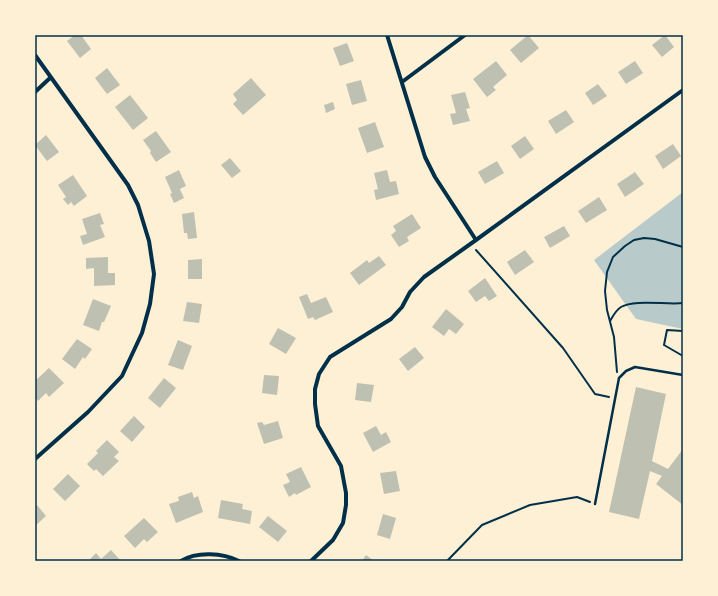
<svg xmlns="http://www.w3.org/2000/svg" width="718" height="596" font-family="Overpass,sans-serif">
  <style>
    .green { fill: #b9caca }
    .building { fill: #bec0b2 }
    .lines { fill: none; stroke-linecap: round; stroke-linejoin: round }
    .path { stroke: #003049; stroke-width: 2 }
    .service { stroke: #003049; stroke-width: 2.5 }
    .minor { stroke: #003049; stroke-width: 4 }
    .neatline { fill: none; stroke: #003049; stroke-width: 1.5 }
  </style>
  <rect width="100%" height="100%" fill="#fdf0d5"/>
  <!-- green -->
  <path class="green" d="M683 192V329L636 319 594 260Z"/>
  <!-- building -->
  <path class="building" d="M75 35H81L91 49 80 58 67 41Z
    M528 35 539 48 521 63 510 50Z
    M665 35 674 47 662 57 652 45Z
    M347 43 354 61 340 66 333 48Z
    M496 61 507 75 493 87 496 90 487 97 473 79Z
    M635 61 643 73 626 84 618 72Z
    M107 68 120 85 107 94 95 78Z
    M251 78 266 95 243 115 233 104 237 100 233 94Z
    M361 80 367 101 352 105 346 84Z
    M598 84 607 96 593 105 585 93Z
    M465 92 470 108 466 109 470 121 453 125 450 114 456 113 451 95Z
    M130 95 148 118 133 130 115 107Z
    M333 102 335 109 326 113 324 105Z
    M566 110 574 122 556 134 548 121Z
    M375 122 384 147 367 153 358 128Z
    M156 131 171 152 156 162 150 153 151 151 143 140Z
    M46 135 59 152 47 161 35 145Z
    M525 136 534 149 520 159 511 146Z
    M673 144 681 156 663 169 655 156Z
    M230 158 241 171 232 178 221 165Z
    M497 161 504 173 485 184 478 172Z
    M179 170 186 186 180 189 184 198 174 203 170 194 172 193 165 177Z
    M387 170 390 182 396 181 399 194 376 200 374 190 378 189 374 173Z
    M635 172 644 184 625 197 617 184Z
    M73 175 87 196 74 206 71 202 68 205 63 199 66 197 58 185Z
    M599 197 607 210 586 223 578 211Z
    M194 212 197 238 188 239 187 233H184L182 214Z
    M100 213 104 224 100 225 105 237 83 245 80 236 87 234 82 219Z
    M412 214 421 228 407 237 409 241 399 247 391 235 396 231 393 226Z
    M564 226 570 236 550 248 544 237Z
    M525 250 534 262 515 275 507 262Z
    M379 256 386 265 359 285 350 273 367 260 369 263Z
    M108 257V273H115V285L94 286V268L86 269V258Z
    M202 259V279H188V260Z
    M485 278 497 296 489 301 485 296 476 302 468 291Z
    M307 294 311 303 326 297 333 312 315 320 313 317 308 319 299 297Z
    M93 299 111 306 104 322H102L99 331 83 325Z
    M187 302 202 304 199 323 183 321Z
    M446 309 464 324 456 334 449 329 444 336 432 327Z
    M278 328 296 338 286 354 269 344Z
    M77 339 92 349 85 359 83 357 75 369 62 359Z
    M178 340 192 346 183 370 168 365Z
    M415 347 424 358 408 371 399 359Z
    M49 368 64 383 49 397 46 393 38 401 35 397V381Z
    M264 375 279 376 277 395 262 393Z
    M164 378 176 388 160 408 148 398Z
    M357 383 374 385 371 402 355 400Z
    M636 387 666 394 652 461 668 469 683 449V505L656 484 662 476 650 471 639 519 609 512Z
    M134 416 145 427 132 442 120 431Z
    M278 421 283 438 264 444 257 423 262 422 264 425Z
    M376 426 381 435 386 432 391 442 373 452 363 433Z
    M107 440 119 452 114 457 119 461 103 476 96 469 94 471 87 464 98 453 96 451Z
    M301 467 311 487 296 495 295 493 289 497 283 485 290 482 286 474Z
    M396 471 400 491 384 494 380 473Z
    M68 474 80 486 65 501 53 489Z
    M192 492 194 498 198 496 203 512 176 523 169 504 179 501 178 497Z
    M221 500 243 504 242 509 252 511 250 524 218 518Z
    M37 505 46 516 35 526V507Z
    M383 514 396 518 390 539 377 535Z
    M268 516 287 531 278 542 259 527Z
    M144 518 158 532 147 542 144 539 135 548 124 536Z
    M111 550 121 561H93L90 559 96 553 101 559Z
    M366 555 374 561H362Z"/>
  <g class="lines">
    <!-- path -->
    <path class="path" d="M476 250 563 348 595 394 609 397
      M610 321C613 316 616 310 621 307 634 299 667 305 683 303
      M683 331 667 330 664 345 683 356
      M617 372 614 337 607 310 605 291 607 272 613 257 625 246 634 240 644 238 655 239 683 247
      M447 561 482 525 530 505 577 497 590 502"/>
    <!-- service -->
    <path class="service" d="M595 504 619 378 626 371 635 367 683 375"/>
    <!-- minor -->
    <path class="minor" d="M387 35 425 157 435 177 476 240
      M35 55 128 185 138 205 149 241 154 274 150 304 142 333 122 376 88 412 35 459
      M402 82 465 35
      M35 92 50 78
      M181 561C197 551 223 553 239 561
      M311 561 333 540 343 523 346 505V493L341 466 318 426 315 404V389L319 374 330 357 391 319 402 307 410 292 424 277 476 240 683 90"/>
  </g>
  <!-- border -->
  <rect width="718" height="596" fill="none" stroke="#fdf0d5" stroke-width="72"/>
  <rect x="36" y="36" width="646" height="524" class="neatline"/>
</svg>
